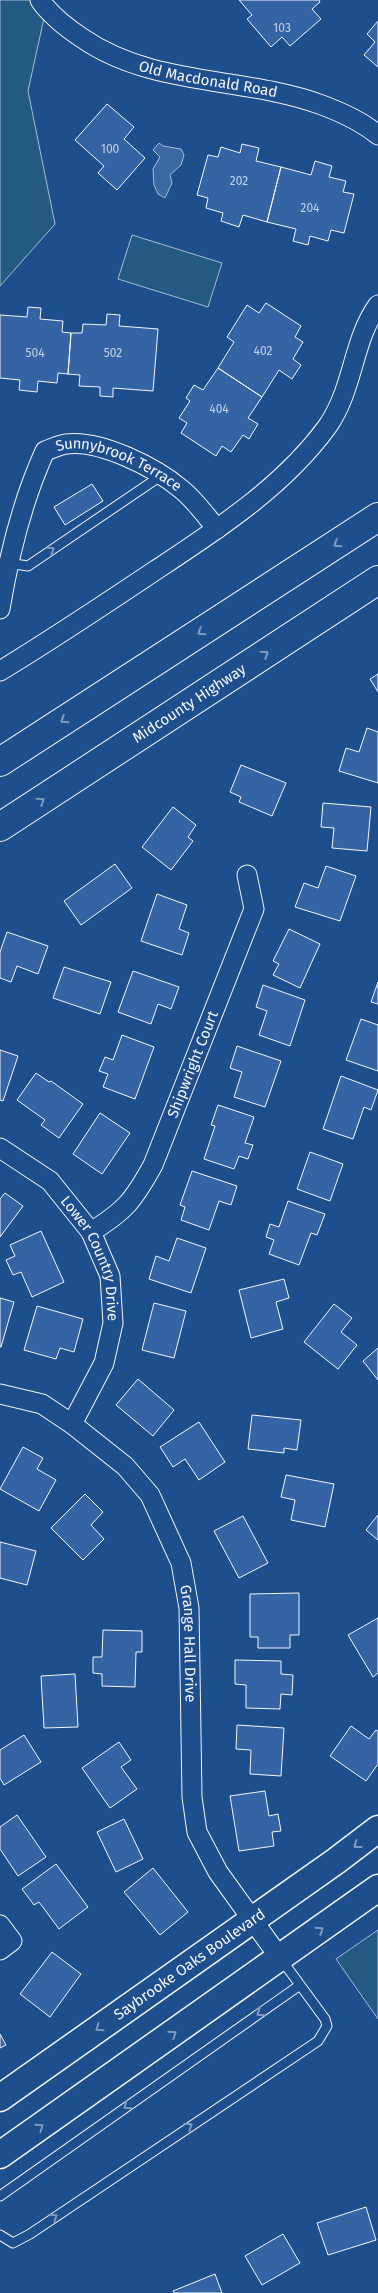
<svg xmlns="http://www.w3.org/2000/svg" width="378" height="2293" font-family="'Fira Sans',sans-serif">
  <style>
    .green { fill: #245a82; stroke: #a8bbd7 }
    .water { fill: #3b69a3; stroke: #a8bbd7 }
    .building { fill: #3563a3; stroke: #f2f6ff }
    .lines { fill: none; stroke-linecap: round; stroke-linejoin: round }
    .lane-casing { stroke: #f2f6ff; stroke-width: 11 }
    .street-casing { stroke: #f2f6ff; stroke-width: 21 }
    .secondary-casing { stroke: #f2f6ff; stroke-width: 29 }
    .primary-casing { stroke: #f2f6ff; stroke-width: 30 }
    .lane { stroke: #1f4e8c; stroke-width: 9 }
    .street { stroke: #1f4e8c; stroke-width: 19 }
    .secondary { stroke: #1f4e8c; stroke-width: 26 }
    .primary { stroke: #1f4e8c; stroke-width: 28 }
    .oneway { stroke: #7e9ac0 }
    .labels { text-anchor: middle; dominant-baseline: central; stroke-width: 4; stroke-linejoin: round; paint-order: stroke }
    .number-label { font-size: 12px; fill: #c3d1e8 }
    .street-label { font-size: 15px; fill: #f2f6ff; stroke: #1f4e8c }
  </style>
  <rect width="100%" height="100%" fill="#1f4e8c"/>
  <!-- green -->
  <path class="green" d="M0 0H40L46 9 28 91 55 224 0 286Z
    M132 235 222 263 208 307 118 279Z
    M378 1930V2019L336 1959Z"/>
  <!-- water -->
  <path class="water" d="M159 143 163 146 181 149 184 155 181 165 170 175 172 183 165 198 158 194 154 185 153 169 160 157 153 150Z"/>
  <!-- building -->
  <path class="building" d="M239 0H319L320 2 312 9 321 19 290 46 282 37 271 47 247 19 252 15Z
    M378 21V67L364 55 375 42 367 34Z
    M107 104 134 127 124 139 145 158 117 190 98 173 104 166 75 140Z
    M242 144 259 148 256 161 281 167 267 222 243 215 239 227 221 221 223 213 206 208 208 198 197 195 208 155 218 157 221 147 240 153Z
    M315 161 332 166 329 177 346 181 343 192 354 194 344 233 331 230 328 241 310 236 308 245 293 241 296 229 267 222 281 167 311 175Z
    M266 303 301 326 295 337 303 342 293 359 301 365 292 379 279 370 262 397 218 368 234 342 227 337 247 305 259 313Z
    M28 307 41 308 40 319 63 321 62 332 71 333 68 374 58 373 57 383 38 381 37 392 19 390 20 380 0 378V315L27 317Z
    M107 314 120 315 119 326 158 329 153 391 113 388V397L100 396V387L79 386 80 375 68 374 71 333H82L83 324 106 325Z
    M218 368 262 397 248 418 258 424 249 439 243 435 231 452 222 446 216 456 181 433 187 423 179 418 190 401 186 398 194 385 203 390Z
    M92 484 103 501 65 525 54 507Z
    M378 674V692L370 679Z
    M367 728 378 732V783L339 771 346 748 359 752Z
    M241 765 286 783 272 816 239 802 241 797 230 792Z
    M323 803 371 807 367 851 332 848 334 828 321 827Z
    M173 807 196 825 188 837 193 841 171 870 142 847Z
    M115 864 132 888 81 925 64 901Z
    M326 866 356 876 340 921 295 907 304 883 318 888Z
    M157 894 187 905 179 929 189 933 182 955 141 941Z
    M289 929 320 944 300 988 273 975 279 964 273 961Z
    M7 932 48 946 38 974 17 966 11 982 0 978V952Z
    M64 967 111 982 100 1014 53 998Z
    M133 971 179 987 171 1009 158 1004 151 1024 118 1012Z
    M378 982V1004L371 1002Z
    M263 985 305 1000 290 1046 259 1035 267 1011 256 1007Z
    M361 1019 378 1025V1071L346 1060Z
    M122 1035 154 1047 135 1099 103 1087 108 1074 99 1071 105 1057 113 1060Z
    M237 1046 281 1061 265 1107 234 1097 242 1072 230 1068Z
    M0 1050 18 1056 3 1101 0 1100Z
    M36 1073 49 1082 51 1081 83 1104 59 1138 41 1125 45 1120 17 1100Z
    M341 1076 378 1090 371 1110 364 1107 353 1139 323 1129Z
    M218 1105 254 1117 245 1143 253 1145 248 1159 239 1156 234 1169 204 1159 215 1126 211 1125Z
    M100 1113 130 1133 102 1174 73 1154Z
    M310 1152 343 1164 330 1201 297 1189Z
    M192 1171 237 1186 231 1205 219 1201 209 1230 181 1220 185 1207 180 1205Z
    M5 1193 23 1206 0 1237V1199Z
    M288 1201 325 1214 317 1235 311 1233 299 1265 269 1254 274 1240 266 1237 270 1224 279 1227Z
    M41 1231 64 1282 32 1297 21 1272 13 1275 6 1260 15 1256 10 1245Z
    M177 1238 206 1248 191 1293 149 1279 156 1256 169 1261Z
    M284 1279 289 1298 276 1302 283 1329 251 1338 239 1290Z
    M0 1298 14 1302 1 1347H0Z
    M154 1303 186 1311 174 1358 142 1350Z
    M334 1304 352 1318 341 1332 357 1345 338 1369 304 1342Z
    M37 1306 83 1319 74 1352 60 1348 56 1359 24 1350Z
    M378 1348V1380L363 1361Z
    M138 1379 174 1410 153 1436 116 1405Z
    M252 1415 301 1420 297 1450 284 1448V1453L248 1449Z
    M199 1422 225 1462 199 1480 185 1459 173 1467 160 1447Z
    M23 1447 43 1458 37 1469 56 1480 39 1511 0 1489Z
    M286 1475 334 1484 325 1527 291 1520 295 1500 281 1497Z
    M85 1494 103 1512 91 1525 104 1539 83 1560 51 1528Z
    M378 1515V1540L366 1530Z
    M243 1516 268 1563 239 1578 214 1531Z
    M0 1542 36 1551 27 1585 0 1578Z
    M299 1593V1635H290V1648H258V1637H250V1594Z
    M378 1618V1673L373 1677 348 1635Z
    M103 1630 142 1631V1652H136L135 1687 102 1686V1674L93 1673V1657H102Z
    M235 1660 281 1661V1674L293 1675 292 1695 281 1694 280 1709 246 1708V1685L235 1684Z
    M75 1674 78 1727 44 1728 41 1676Z
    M237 1725 284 1728 281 1776 250 1774 251 1750 236 1749Z
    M351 1726 369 1739 376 1730 378 1731V1764L366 1781 330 1756Z
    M24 1735 41 1762 4 1785 0 1778V1750Z
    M119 1742 131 1760 121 1767 137 1789 110 1808 82 1768Z
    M265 1791 269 1816 278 1814 281 1831 272 1832 274 1846 239 1851 230 1796Z
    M17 1815 46 1857 18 1876 0 1849V1827Z
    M124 1819 143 1859 116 1872 97 1832Z
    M56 1864 88 1907 59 1929 39 1902 34 1905 22 1889Z
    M153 1868 188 1912 160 1935 124 1892Z
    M52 1952 81 1974 50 2017 20 1994Z
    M0 2034 6 2045 0 2048Z
    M366 2207 376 2240 328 2255 317 2223Z
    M283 2234 300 2263 262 2285 245 2256Z
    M215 2274 222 2293H174L173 2291Z"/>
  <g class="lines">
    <!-- lane casing -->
    <g class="lane-casing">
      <path id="lane" d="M8 563 28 566 162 475
        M0 2196 300 1985
        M0 2235 13 2243 30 2234 318 2041 327 2026 325 2019 281 1959"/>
    </g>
    <!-- street casing -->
    <g class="street-casing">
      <g id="street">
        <path id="s1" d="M40 0C51 16 67 28 82 38 153 87 243 76 322 105 343 113 361 121 378 135"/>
        <path id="s2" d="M0 609C9 555 22 501 45 451 51 449 59 445 66 444 100 439 156 468 181 489 195 500 206 516 217 529"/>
        <path d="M0 671C53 639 105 604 156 570 218 529 283 487 327 427 354 389 352 341 378 305"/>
        <path id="s3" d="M0 1148 50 1181 91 1232 110 1276 113 1323 104 1363 72 1424"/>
        <path id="s4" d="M91 1232C126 1210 133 1201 153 1165L254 909 247 875"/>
        <path id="s5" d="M0 1394 42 1404 72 1424 125 1466 150 1495 181 1563 189 1608 192 1797 197 1832 218 1872 280 1958"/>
        <path d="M0 1925 12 1941 0 1950"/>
      </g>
    </g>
    <!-- secondary casing -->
    <g class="secondary-casing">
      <g id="secondary">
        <path id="s6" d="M0 2098 336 1861 378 1829"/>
        <path d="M0 2155 378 1888"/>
      </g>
    </g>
    <!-- primary casing -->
    <g class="primary-casing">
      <g id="primary">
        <path d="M0 762 378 517"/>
        <path id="s7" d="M0 827 378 580"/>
      </g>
    </g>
    <!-- lane -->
    <use href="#lane" class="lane"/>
    <!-- street -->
    <use href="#street" class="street"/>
    <!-- secondary -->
    <use href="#secondary" class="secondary"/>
    <!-- primary -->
    <use href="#primary" class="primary"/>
  </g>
  <!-- one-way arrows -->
  <defs><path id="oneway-chevron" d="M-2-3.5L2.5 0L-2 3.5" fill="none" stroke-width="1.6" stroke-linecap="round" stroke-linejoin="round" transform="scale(1.25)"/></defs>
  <g class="oneway">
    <use href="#oneway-chevron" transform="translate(337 544) rotate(147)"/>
    <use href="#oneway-chevron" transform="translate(51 550) rotate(-34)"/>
    <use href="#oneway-chevron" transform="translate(201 632) rotate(147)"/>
    <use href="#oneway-chevron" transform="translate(265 654) rotate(-33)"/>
    <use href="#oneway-chevron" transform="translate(64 720) rotate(147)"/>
    <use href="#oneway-chevron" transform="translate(41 801) rotate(-33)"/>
    <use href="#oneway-chevron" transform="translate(357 1845) rotate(143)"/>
    <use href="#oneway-chevron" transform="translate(320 1930) rotate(-35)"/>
    <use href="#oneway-chevron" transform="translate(260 2013) rotate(145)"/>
    <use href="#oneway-chevron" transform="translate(99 2028) rotate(145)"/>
    <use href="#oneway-chevron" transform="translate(173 2034) rotate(-35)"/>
    <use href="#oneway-chevron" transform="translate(127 2106) rotate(145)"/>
    <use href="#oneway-chevron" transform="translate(189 2126) rotate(-34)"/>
    <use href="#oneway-chevron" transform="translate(40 2127) rotate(-35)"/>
    <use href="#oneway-chevron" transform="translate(54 2217) rotate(-34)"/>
  </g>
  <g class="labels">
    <!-- number labels -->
    <g class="number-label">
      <text x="282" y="28">103</text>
      <text x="110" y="149">100</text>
      <text x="239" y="181">202</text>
      <text x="310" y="208">204</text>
      <text x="263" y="351">402</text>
      <text x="35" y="353">504</text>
      <text x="113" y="353">502</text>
      <text x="219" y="409">404</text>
    </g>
    <!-- street labels -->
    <g class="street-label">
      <text stroke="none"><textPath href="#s1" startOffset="191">Old Macdonald Road</textPath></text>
      <text stroke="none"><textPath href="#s2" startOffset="244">Sunnybrook Terrace</textPath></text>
      <text stroke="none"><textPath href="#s7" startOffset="226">Midcounty Highway</textPath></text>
      <text stroke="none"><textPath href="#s4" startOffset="201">Shipwright Court</textPath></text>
      <text stroke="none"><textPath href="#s3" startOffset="150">Lower Country Drive</textPath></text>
      <text stroke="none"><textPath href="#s5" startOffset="341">Grange Hall Drive</textPath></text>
      <text stroke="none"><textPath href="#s6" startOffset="232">Saybrooke Oaks Boulevard</textPath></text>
    </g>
  </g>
</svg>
